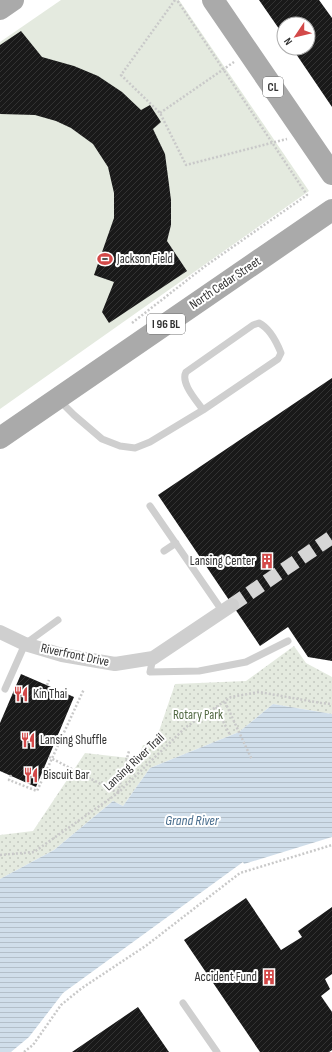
<svg xmlns="http://www.w3.org/2000/svg" width="332" height="1052" font-family="'Sofia Sans Condensed',sans-serif">
  <style>
    .green { fill: url(#green-dots) }
    .pitch { fill: #e4eadf }
    .water { fill: url(#water-rules) }
    .building { fill: url(#building-hatch) }
    .lines { fill: none; stroke-linecap: round; stroke-linejoin: round }
    .minor-tunnel { stroke: #d6d6d6; stroke-width: 14; stroke-dasharray: 14 7; stroke-linecap: butt }
    .path { stroke: #c9c9c9; stroke-width: 2.5; stroke-dasharray: 2 2; stroke-linecap: butt }
    .service { stroke: #cfcfcf; stroke-width: 7 }
    .minor { stroke: #cfcfcf; stroke-width: 14 }
    .primary { stroke: #aaa; stroke-width: 22 }
    .labels { text-anchor: middle; dominant-baseline: central; stroke-width: 4; stroke-linejoin: round; paint-order: stroke }
    .shield { fill: #fff; stroke: #707070; stroke-width: 1 }
    .shield-label { font-size: 12px; font-weight: bold; fill: #323232 }
    .poi-label { font-size: 13px; fill: #323232; stroke: #fff; text-anchor: start }
    .street-label { font-size: 13px; fill: #323232; stroke: #fff }
    .park-label { font-size: 13px; fill: #526943; stroke: #fff }
    .water-label { font-size: 14px; font-style: italic; fill: #476c8c; stroke: #fff }
  </style>
  <defs>
    <pattern id="green-dots" width="8" height="8" patternUnits="userSpaceOnUse"><rect width="8" height="8" fill="#e4eadf"/><path d="M2 2h.1M6 6h.1" fill="none" stroke="#c4c9c0" stroke-width="1.8" stroke-linecap="round"/></pattern>
    <pattern id="water-rules" width="6" height="5" patternUnits="userSpaceOnUse"><rect width="6" height="5" fill="#d0deea"/><path d="M0 2.5h6" fill="none" stroke="#b3bfc9"/></pattern>
    <pattern id="building-hatch" width="6" height="6" patternUnits="userSpaceOnUse"><rect width="6" height="6" fill="#191919"/><path d="M-1 1l2-2M0 6l6-6M5 7l2-2" fill="none" stroke="#323232"/></pattern>
  </defs>
  <rect width="100%" height="100%" fill="#fff"/>
  <!-- green -->
  <path class="green" d="M294 646 306 663 332 677V714L273 704 239 732 150 768 123 806 113 801 54 850 0 879V835L33 831 85 753 138 759 143 745 154 746 175 684 246 681Z"/>
  <!-- pitch -->
  <path class="pitch" d="M61 0H179L309 191 0 409V42Z"/>
  <!-- water -->
  <path class="water" d="M273 704 332 714V837L244 864 243 862 63 993 29 1037 11 1052H0V879L54 850 113 801 123 806 150 768 239 732Z"/>
  <!-- building -->
  <path class="building" d="M259 0H319L332 18V107L292 48H308V24H284V36Z
    M21 31 42 57 74 66 98 76 122 92 141 110 150 105 161 122 153 129 165 154 171 200V225L167 241 187 271 109 323 102 312 114 282 94 275 114 218V193L108 167 93 144 71 128 56 121 35 115 0 114V45Z
    M332 378V661L308 657 288 627 260 646 158 495Z
    M21 674 74 697 36 787 0 771V723Z
    M246 898 281 950 302 937 298 931 332 907V974L325 979 330 989 321 996 332 1012V1050L329 1052H260L184 940Z
    M138 1007 169 1052H72Z"/>
  <g class="lines">
    <!-- minor-tunnel -->
    <path class="minor-tunnel" d="M232 605 332 537"/>
    <!-- path -->
    <path class="path" d="M175 0 121 75 160 113 186 165 287 139
      M160 113 234 62
      M132 323 204 267 307 195 177 0
      M47 685 49 680
      M225 702 252 760
      M216 707 230 735
      M49 757 118 793
      M11 775 9 780 37 791 84 689
      M118 792 129 751
      M0 855 34 852 118 793 186 727 231 697 259 692 321 703 332 704
      M24 1052 33 1045 61 1005 82 988 147 945 240 873 332 845"/>
    <!-- service -->
    <path class="service" d="M60 401 74 415 102 439 120 446 135 448 150 442 203 410 278 359 281 353C277 343 269 328 259 323L253 325 186 372C180 383 197 401 203 410
      M150 506 223 612
      M164 551 176 543
      M153 658 150 672 199 671 246 662 288 641
      M5 689 25 644 58 620
      M183 1003 217 1052"/>
    <!-- minor -->
    <path class="minor" d="M0 632 25 644 62 655 115 664 153 658 232 605"/>
    <!-- primary -->
    <path class="primary" d="M213 0 332 174
      M0 9 13 0
      M0 438 332 210"/>
  </g>
  <!-- icons -->
  <defs>
    <g id="stadium-bare" transform="scale(1.2)"><path d="M0-5a6.5 5 0 1 0 0 10a6.5 5 0 1 0 0-10ZM-3.5-1.8h7v3.6h-7Z" fill="#d34949" stroke="#fff" stroke-width="2.5" paint-order="stroke"/></g>
    <g id="building-bare" transform="scale(1.2)"><path d="M-4-6H4V6H1V3H-1V6H-4ZM-2.5-4.3h1.7v1.8h-1.7ZM.8-4.3h1.7v1.8H.8ZM-2.5-1h1.7V.8h-1.7ZM.8-1h1.7V.8H.8Z" fill="#d34949" stroke="#fff" stroke-width="2.5" paint-order="stroke"/></g>
    <g id="restaurant-bare" transform="scale(1.2)"><path d="M-5-6h1v4h1v-4h1v4h1v-4h1v5L-1.5 .5V6h-2V.5L-5-1ZM5-6V6H3V1.5H1.5Q1.5-4 5-6Z" fill="#d34949" stroke="#fff" stroke-width="2.5" paint-order="stroke"/></g>
  </defs>
  <g fill-rule="evenodd">
    <use href="#stadium-bare" x="105" y="259"/>
    <use href="#building-bare" x="267" y="561"/>
    <use href="#restaurant-bare" x="21" y="694"/>
    <use href="#restaurant-bare" x="28" y="740"/>
    <use href="#restaurant-bare" x="31" y="775"/>
    <use href="#building-bare" x="269" y="977"/>
  </g>
  <g class="labels">
    <!-- shield labels -->
    <g class="shield">
      <rect x="263" y="77" width="20" height="20" rx="3"/>
      <rect x="147" y="314" width="38" height="20" rx="3"/>
    </g>
    <g class="shield-label">
      <text x="273" y="87">CL</text>
      <text x="166" y="324">I 96 BL</text>
    </g>
    <!-- poi labels -->
    <g class="poi-label">
      <text x="117" y="259">Jackson Field</text>
      <text x="255" y="561" text-anchor="end">Lansing Center</text>
      <text x="33" y="694">Kin Thai</text>
      <text x="40" y="740">Lansing Shuffle</text>
      <text x="43" y="775">Biscuit Bar</text>
      <text x="257" y="977" text-anchor="end">Accident Fund</text>
    </g>
    <!-- street labels -->
    <g class="street-label">
      <text transform="translate(225 283) rotate(-34)">North Cedar Street</text>
      <text transform="translate(75 655) rotate(12)">Riverfront Drive</text>
      <text transform="translate(134 762) rotate(-43)">Lansing River Trail</text>
    </g>
    <!-- park labels -->
    <g class="park-label">
      <text x="198" y="715">Rotary Park</text>
    </g>
    <!-- water labels -->
    <g class="water-label">
      <text x="192" y="820">Grand River</text>
    </g>
  </g>
  <!-- north arrow -->
  <g transform="translate(296 36) rotate(235)"><circle r="19" fill="#ffffff" stroke="#adadad"/>
  <path d="M0-3L7 15L0 10L-7 15Z" fill="#d34949"/>
  <text y="-6" font-size="11" font-weight="bold" text-anchor="middle" fill="#323232">N</text>
  </g>
</svg>
